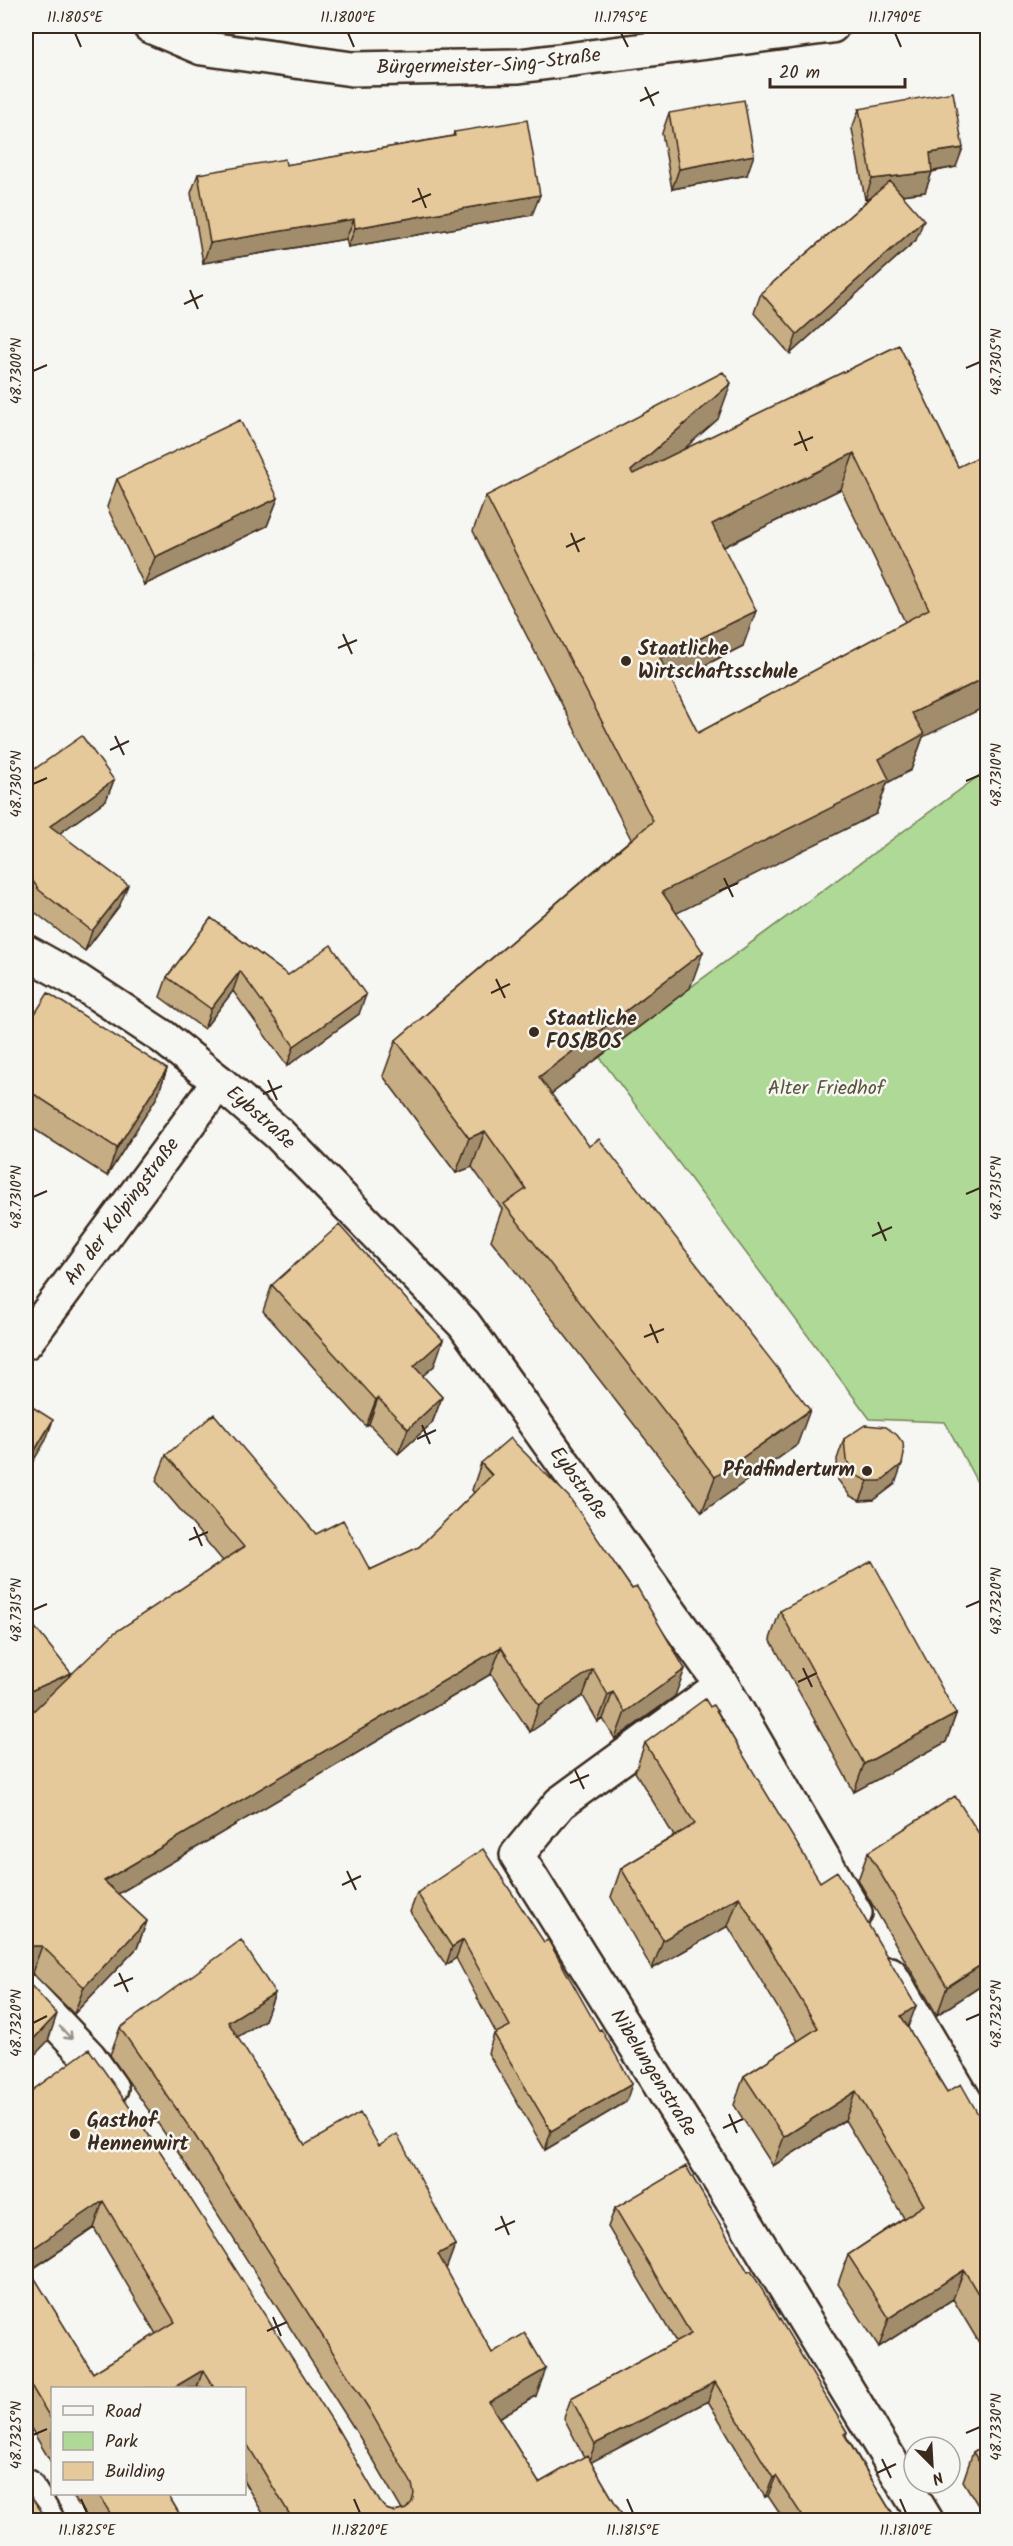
<svg xmlns="http://www.w3.org/2000/svg" width="1013" height="2546" font-family="Kalam,sans-serif">
  <style>
    .green { fill: #afd996; stroke: #75825a; stroke-width: 1.5 }
    .lines { fill: none; stroke-linecap: round; stroke-linejoin: round }
    .minor-casing { stroke: #3b2a1e; stroke-width: 38 }
    .major-casing { stroke: #3b2a1e; stroke-width: 38 }
    .minor { stroke: #f6f6f2; stroke-width: 33 }
    .major { stroke: #f6f6f2; stroke-width: 33 }
    .wall { fill: #c6ad84; stroke: #3b2a1e; stroke-width: 1.5; fill-rule: evenodd }
    .shaded-wall { fill: #a18d6c; stroke: #3b2a1e; stroke-width: 1.5 }
    .building { fill: #e6c99a; stroke: #3b2a1e; stroke-width: 1.5; fill-rule: evenodd }
    .oneway { stroke: #989088 }
    .ticks { fill: none; stroke: #3b2a1e; stroke-width: 2 }
    .poi-dot { fill: #3b2a1e; stroke: #f6f6f2; stroke-width: 2 }
    .labels { text-anchor: middle; dominant-baseline: central; stroke-width: 5; stroke-linejoin: round; paint-order: stroke }
    .street-label { font-size: 20px; fill: #3b2a1e; stroke: #f6f6f2 }
    .poi-label { font-size: 20px; font-weight: bold; fill: #3b2a1e; stroke: #f6f6f2; text-anchor: start }
    .park-label { font-size: 20px; fill: #58563c; stroke: #f6f6f2 }
    .neatline { fill: none; stroke: #3b2a1e; stroke-width: 2 }
    .ticks-label { font-size: 15px; text-anchor: middle; fill: #3b2a1e }
  </style>
  <rect width="100%" height="100%" fill="#f6f6f2"/>
  <filter id="ink" filterUnits="userSpaceOnUse"><feTurbulence type="fractalNoise" baseFrequency=".0167" numOctaves="2"/><feDisplacementMap in="SourceGraphic" scale="12" xChannelSelector="R" yChannelSelector="G"/><feConvolveMatrix kernelMatrix="1 2 1 2 8 2 1 2 1" color-interpolation-filters="sRGB"/></filter>
  <g filter="url(#ink)">
    <!-- green -->
    <path class="green" d="M987 770V1501L945 1422 870 1419 598 1055Z"/>
    <g class="lines">
      <!-- minor casing -->
      <g class="minor-casing">
        <g id="minor">
          <path id="s1" d="M26 952 78 981 163 1037 219 1082 279 1134 464 1324 722 1685 855 1913"/>
          <path id="s2" d="M26 1342 219 1082"/>
          <path id="s3" d="M722 1685 560 1803 517 1855 743 2218 926 2520"/>
          <path d="M890 1974 988 2140"/>
          <path d="M26 1991 89 2057 111 2088"/>
          <path d="M26 2486 47 2520"/>
        </g>
      </g>
      <!-- major casing -->
      <g class="major-casing">
        <g id="major">
          <path id="s4" d="M150 26 202 48 352 69 519 66 832 26"/>
        </g>
      </g>
      <!-- minor -->
      <use href="#minor" class="minor"/>
      <!-- major -->
      <use href="#major" class="major"/>
    </g>
    <!-- wall -->
    <path class="wall" d="M859 109 956 167 932 172 925 192 901 195 916 240 790 354 754 313 761 293 870 198 865 199 852 129Z
      M669 113 747 175 672 189 662 133Z
      M454 132 532 215 348 247 346 239 203 263 191 193 198 174 286 165 453 136Z
      M899 345 958 467 923 737 911 770 887 783 876 814 676 913 690 988 551 1094 797 1445 702 1512 491 1240 502 1209 472 1167 456 1173 383 1076 396 1040 631 839 473 531 486 496 718 419 681 451ZM841 489 905 622 698 733 672 682 743 646 724 547Z
      M117 479 278 498 267 526 144 585 107 507Z
      M26 775 114 780 106 800 60 833 120 905 85 951 32 910 26 901Z
      M211 918 288 975 359 1014 287 1066 233 991 204 1029 160 997 167 977Z
      M26 1028 167 1069 157 1097 107 1176 26 1124Z
      M272 1285 434 1366 422 1376 442 1397 432 1423 398 1454 369 1424 366 1426 263 1311Z
      M844 1439 895 1484 874 1500 860 1501 850 1496 838 1480 837 1459Z
      M166 1455 316 1534 370 1570 419 1547 474 1493 472 1490 481 1463 675 1696 615 1739 603 1719 598 1722 583 1696 530 1732 491 1674 118 1894 147 1921 137 1948 74 2014 32 1973 33 1711 26 1715V1616L69 1676 223 1561 156 1481Z
      M780 1611 956 1714 946 1742 854 1792 770 1639Z
      M645 1743 908 2028 947 2092 987 2125V2356L953 2299 879 2347 838 2284 848 2255 904 2218 845 2120 773 2166 734 2105 744 2076 798 2041 728 1926 652 1969 611 1897 621 1868 674 1836 635 1772Z
      M868 1852 987 1982 937 2015 858 1880Z
      M417 1893 626 2102 545 2150 488 2053 494 2034 496 2033 456 1958 446 1965 410 1912Z
      M275 1993 265 2020 237 2037 305 2145 379 2146 455 2245 446 2269 492 2353 536 2396 499 2418 539 2483 584 2457 564 2418 571 2398 676 2342 608 2227 615 2208 748 2272 847 2432 846 2436 896 2520H784L768 2496 765 2497 708 2401 591 2462 625 2520H267L244 2482V2388H52V2464L26 2420V2095L380 2502 386 2509 395 2512 402 2510 359 2436 184 2161 110 2055 120 2028ZM94 2228 156 2334 93 2373 30 2271Z
      M987 2079V2102L982 2093Z
      M987 2443V2520L963 2481 973 2452Z
      M71 2493H167L183 2520H88Z"/>
    <!-- shaded-wall -->
    <path class="shaded-wall" d="M963 148 956 167 923 173 930 153Z
      M754 155 747 175 672 189 679 169Z
      M932 172 925 192 865 199 872 179Z
      M540 195 532 215 348 247 355 228Z
      M354 219 346 239 203 263 210 243Z
      M924 220 916 240 790 354 797 334Z
      M731 383 718 419 618 507 631 471Z
      M854 453 841 489 699 559 712 524Z
      M278 498 267 526 144 585 155 557Z
      M756 611 743 646 647 694 660 658Z
      M987 677V706L923 737 911 770 887 783 876 814 649 927 662 892 879 759 912 713Z
      M26 709 29 710 26 720Z
      M114 780 106 800 43 845 50 826Z
      M128 885 120 905 85 951 92 931Z
      M703 952 690 988 526 1113 539 1077Z
      M240 971 233 991 204 1029 211 1009Z
      M366 995 359 1014 287 1066 294 1046Z
      M167 1069 157 1097 107 1176 117 1148Z
      M485 1131 472 1167 456 1173 469 1138Z
      M443 1340 434 1366 404 1392 414 1366Z
      M442 1397 432 1423 398 1454 408 1429Z
      M378 1398 369 1424 366 1426 376 1400Z
      M810 1410 797 1445 702 1512 715 1477Z
      M53 1420 46 1440 26 1473V1465Z
      M902 1464 895 1484 874 1500 860 1501 868 1481Z
      M501 1647 491 1674 94 1908 104 1881Z
      M593 1669 583 1696 530 1732 539 1705Z
      M685 1669 675 1696 615 1739 625 1712Z
      M71 1673 61 1699 26 1715V1693Z
      M613 1692 603 1719 598 1722 608 1695Z
      M956 1714 946 1742 854 1792 864 1764Z
      M739 1897 728 1926 652 1969 663 1940Z
      M147 1921 137 1948 74 2014 84 1987Z
      M463 1940 456 1958 446 1965 452 1947Z
      M31 1946H42L32 1973H26V1949Z
      M987 1961V1982L937 2015 947 1987Z
      M275 1993 265 2020 218 2049 228 2022Z
      M916 2006 905 2035 901 2016Z
      M57 2014 48 2041 26 2064V2047Z
      M632 2084 626 2102 545 2150 551 2131Z
      M856 2091 845 2120 773 2166 784 2137Z
      M103 2201 94 2228 26 2273V2253Z
      M455 2245 445 2272 438 2254Z
      M964 2270 953 2299 879 2347 889 2318Z
      M546 2369 536 2396 480 2429 489 2402Z
      M203 2370 197 2388H173Z
      M715 2382 708 2401 588 2464 595 2444Z
      M776 2476 768 2496 765 2497 773 2478Z"/>
    <!-- building -->
    <path class="building" d="M953 92 963 148 930 153 932 172 872 179 859 109Z
      M744 100 754 155 679 169 669 113Z
      M527 120 540 195 355 228 354 219 210 243 198 174 285 159 286 165 455 136 454 132Z
      M890 181 924 220 797 334 761 293Z
      M899 345 958 467 987 453V677L912 713 924 734 879 759 889 779 662 892 703 952 539 1077 589 1146 599 1139 810 1410 715 1477 504 1204 526 1189 485 1131 469 1138 396 1040 653 821 486 496 723 372 731 383 631 471 633 474ZM854 453 929 609 698 733 660 658 756 611 712 524Z
      M240 420 278 498 155 557 117 479Z
      M26 639H31L29 710 26 709Z
      M82 736 114 780 50 826 128 885 92 931 39 890 26 871V775Z
      M211 918 288 975 331 945 366 995 294 1046 240 971 211 1009 167 977Z
      M48 993 167 1069 117 1148 26 1089V1028Z
      M339 1225 443 1340 414 1366 442 1397 408 1429 378 1398 376 1400 272 1285Z
      M26 1403 53 1420 26 1465Z
      M214 1414 316 1534 343 1520 370 1570 419 1547 492 1475 481 1463 510 1438 569 1497 632 1589 637 1587 685 1669 625 1712 613 1692 608 1695 593 1669 539 1705 501 1647 104 1881 147 1921 84 1987 42 1946H31L26 1949V1718L114 1633 244 1547 166 1455Z
      M865 1425 886 1427 897 1435 903 1443 904 1454 902 1464 881 1481H868L857 1476 846 1460 844 1439Z
      M872 1561 956 1714 864 1764 780 1611Z
      M26 1616 71 1673 26 1693Z
      M705 1699 710 1707 713 1705 820 1882 837 1871 916 2006 901 2016 947 2092 961 2084 982 2121 987 2125V2309L964 2270 889 2318 848 2255 924 2205 856 2091 784 2137 744 2076 818 2028 739 1897 663 1940 621 1868 695 1824 645 1743Z
      M955 1796 987 1846V1961L947 1987 868 1852Z
      M483 1849 544 1942 548 1940 599 2030 601 2029 632 2084 551 2131 494 2034 510 2026 463 1940 452 1947 417 1893Z
      M241 1940 275 1993 228 2022 305 2145 360 2113 379 2146 397 2134 455 2245 438 2254 492 2353 525 2333 546 2369 489 2402 539 2483 587 2455 625 2520H293L244 2439V2388H214L203 2370 173 2388H52V2421L26 2377V2264L93 2373 175 2322 103 2201 26 2253V2095L89 2049 162 2154 337 2428 380 2502 386 2509 395 2512 406 2509 412 2502 414 2494 412 2484 369 2409 194 2134 120 2028Z
      M26 1980 57 2014 26 2047Z
      M686 2166 748 2272 751 2271 847 2432 844 2434 896 2520H805L776 2476 773 2478 715 2382 595 2444 571 2398 691 2334 615 2208Z
      M987 2443V2475L973 2452Z
      M26 2490 48 2520H26Z
      M98 2493H167L183 2520H114Z"/>
    <!-- one-way arrows -->
    <defs><path id="oneway-shaft" d="M-6 0H5M1.5-3L5.5 0L1.5 3" fill="none" stroke-width="1.6" stroke-linecap="round" stroke-linejoin="round" transform="scale(1.5)"/></defs>
    <use class="oneway" href="#oneway-shaft" transform="translate(66 2033) rotate(46)"/>
  </g>
  <!-- ticks -->
  <path class="ticks" d="M75 33 81 47M348 33 354 47M621 33 628 47M895 33 901 47M645 87 654 106M640 101 659 92M418 188 426 208M412 202 431 194M190 290 198 309M184 304 203 295M966 368 980 362M33 371 47 365M799 431 807 451M794 445 813 437M571 533 579 552M566 547 585 538M343 634 352 654M338 648 357 640M115 736 124 755M110 750 129 741M966 781 980 775M33 784 47 778M724 878 733 897M719 891 738 883M496 979 505 998M491 993 510 984M268 1080 277 1100M263 1094 282 1086M966 1194 980 1188M33 1197 47 1191M878 1222 886 1241M872 1236 892 1227M650 1324 658 1343M644 1337 664 1329M422 1425 430 1444M417 1439 436 1430M194 1527 202 1546M189 1540 208 1532M966 1607 980 1601M33 1610 47 1604M803 1668 812 1687M798 1682 817 1673M575 1770 584 1789M570 1783 589 1775M347 1871 356 1890M342 1885 361 1876M119 1973 128 1992M114 1986 133 1978M966 2020 980 2014M33 2023 47 2016M729 2114 737 2133M723 2128 743 2119M501 2216 509 2235M495 2230 515 2221M273 2317 281 2336M267 2331 287 2322M966 2433 980 2427M33 2435 47 2429M882 2459 891 2478M877 2473 896 2464M81 2499 87 2513M354 2499 360 2513M627 2499 633 2513M900 2499 906 2513"/>
  <!-- markers -->
  <g class="poi-dot">
    <circle cx="626" cy="661" r="6"/>
    <circle cx="534" cy="1032" r="6"/>
    <circle cx="867" cy="1471" r="6"/>
    <circle cx="75" cy="2134" r="6"/>
  </g>
  <g class="labels">
    <!-- street labels -->
    <g class="street-label">
      <text stroke="none"><textPath href="#s4" startOffset="345">Bürgermeister-Sing-Straße</textPath></text>
      <text stroke="none"><textPath href="#s1" startOffset="288">Eybstraße</textPath></text>
      <text stroke="none"><textPath href="#s2" startOffset="162">An der Kolpingstraße</textPath></text>
      <text stroke="none"><textPath href="#s1" startOffset="774">Eybstraße</textPath></text>
      <text stroke="none"><textPath href="#s3" startOffset="525">Nibelungenstraße</textPath></text>
    </g>
    <!-- poi labels -->
    <g class="poi-label">
      <text x="638" y="650">Staatliche<tspan x="638" dy="23">Wirtschaftsschule</tspan></text>
      <text x="546" y="1020">Staatliche<tspan x="546" dy="23">FOS/BOS</tspan></text>
      <text x="855" y="1471" text-anchor="end">Pfadfinderturm</text>
      <text x="87" y="2122">Gasthof<tspan x="87" dy="23">Hennenwirt</tspan></text>
    </g>
    <!-- park labels -->
    <g class="park-label">
      <text x="826" y="1089">Alter Friedhof</text>
    </g>
  </g>
  <!-- margin -->
  <rect width="1013" height="2546" fill="none" stroke="#f6f6f2" stroke-width="66"/>
  <!-- legend -->
  <rect x="51" y="2387" width="195" height="108" fill="#f6f6f2" stroke="#aba49d" stroke-width="1.5"/>
  <rect x="63" y="2406" width="30" height="9" fill="#f6f6f2" stroke="#aba49d" stroke-width="1.5"/>
  <text x="105" y="2417" font-size="18" fill="#3b2a1e">Road</text>
  <rect x="63" y="2432" width="30" height="18" fill="#afd996" stroke="#aba49d" stroke-width="1.5"/>
  <text x="105" y="2447" font-size="18" fill="#3b2a1e">Park</text>
  <rect x="63" y="2462" width="30" height="18" fill="#e6c99a" stroke="#aba49d" stroke-width="1.5"/>
  <text x="105" y="2477" font-size="18" fill="#3b2a1e">Building</text>
  <!-- north arrow -->
  <g transform="translate(932 2465) rotate(156)"><circle r="28" fill="#f6f6f2" stroke="#aba49d" stroke-width="1.5"/>
  <path d="M0-4.5L10 22L0 15L-10 22Z" fill="#3b2a1e"/>
  <text y="-9" font-size="16" font-weight="bold" text-anchor="middle" fill="#3b2a1e">N</text>
  </g>
  <!-- scale -->
  <path d="M770 78v9h135v-9" fill="none" stroke="#3b2a1e" stroke-width="3"/>
  <text x="779" y="78" font-size="18" fill="#3b2a1e" stroke="#f6f6f2" stroke-width="4.5" paint-order="stroke">20 m</text>
  <rect x="33" y="33" width="947" height="2480" class="neatline"/>
  <g class="ticks-label">
    <text x="75" y="22">11.1805°E</text>
    <text x="348" y="22">11.1800°E</text>
    <text x="621" y="22">11.1795°E</text>
    <text x="895" y="22">11.1790°E</text>
    <text transform="translate(996 362) rotate(-90)" y="5">48.7305°N</text>
    <text transform="translate(16 371) rotate(-90)" y="5">48.7300°N</text>
    <text transform="translate(996 775) rotate(-90)" y="5">48.7310°N</text>
    <text transform="translate(16 784) rotate(-90)" y="5">48.7305°N</text>
    <text transform="translate(996 1188) rotate(-90)" y="5">48.7315°N</text>
    <text transform="translate(16 1197) rotate(-90)" y="5">48.7310°N</text>
    <text transform="translate(996 1601) rotate(-90)" y="5">48.7320°N</text>
    <text transform="translate(16 1610) rotate(-90)" y="5">48.7315°N</text>
    <text transform="translate(996 2014) rotate(-90)" y="5">48.7325°N</text>
    <text transform="translate(16 2023) rotate(-90)" y="5">48.7320°N</text>
    <text transform="translate(996 2427) rotate(-90)" y="5">48.7330°N</text>
    <text transform="translate(16 2435) rotate(-90)" y="5">48.7325°N</text>
    <text x="87" y="2535">11.1825°E</text>
    <text x="360" y="2535">11.1820°E</text>
    <text x="633" y="2535">11.1815°E</text>
    <text x="906" y="2535">11.1810°E</text>
  </g>
</svg>
